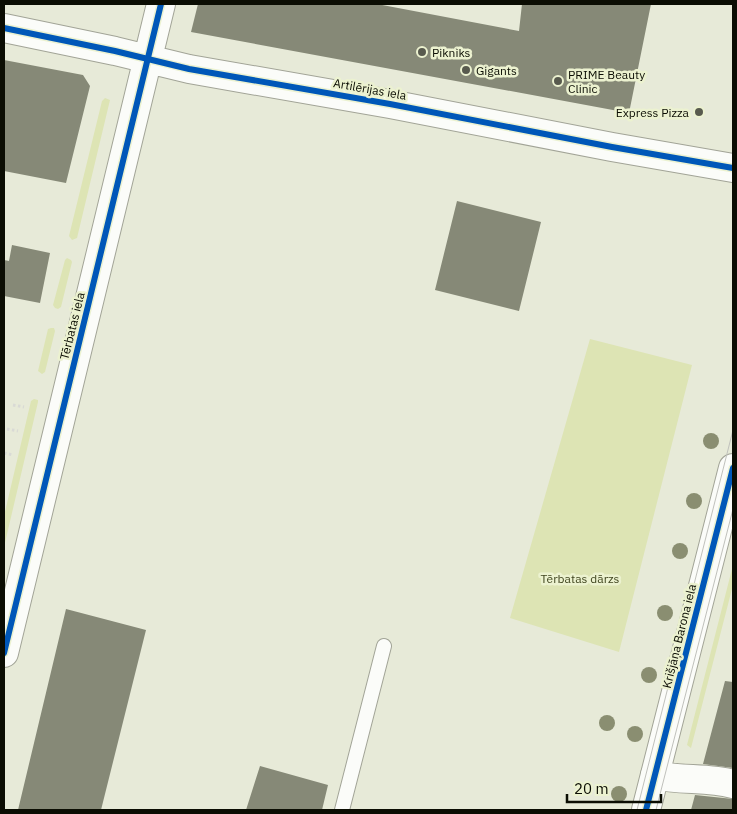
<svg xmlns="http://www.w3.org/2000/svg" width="737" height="814" font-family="'IBM Plex Sans',sans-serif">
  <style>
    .green { fill: #dde4b4 }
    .building { fill: #868977 }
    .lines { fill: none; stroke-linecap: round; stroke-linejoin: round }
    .service-casing { stroke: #a2a497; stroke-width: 16 }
    .minor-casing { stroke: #a2a497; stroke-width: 30 }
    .tertiary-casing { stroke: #a2a497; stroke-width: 30 }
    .path { stroke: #d9dad5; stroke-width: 3; stroke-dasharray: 2.5 2.5; stroke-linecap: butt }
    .service { stroke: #fbfcf9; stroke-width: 14 }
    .minor { stroke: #fbfcf9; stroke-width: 28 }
    .tertiary { stroke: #fbfcf9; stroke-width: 28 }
    .tram { stroke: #c0c1bc; stroke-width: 1 }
    .cycleway-casing { stroke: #ecf2d0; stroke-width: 9 }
    .cycleway { stroke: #0057b8; stroke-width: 6 }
    .tree { fill: #8a8e71 }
    .poi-dot { fill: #585a4e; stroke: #ecf2d0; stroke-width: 2 }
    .labels { text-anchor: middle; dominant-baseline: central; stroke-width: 5; stroke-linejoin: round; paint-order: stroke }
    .poi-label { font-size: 12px; fill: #0b0d03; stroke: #ecf2d0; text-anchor: start }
    .street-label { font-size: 12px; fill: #0b0d03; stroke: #ecf2d0 }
    .park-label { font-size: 12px; fill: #3e431d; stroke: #ecf2d0 }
  </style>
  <rect width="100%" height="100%" fill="#e7ead8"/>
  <!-- green -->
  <path class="green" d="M105 98 110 100 77 238 72 240 69 236 102 101Z
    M67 258 71 260 72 262 61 307 58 309 55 308 53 305 65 260Z
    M51 328H54L55 331 45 372 42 374 38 371 48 329Z
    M590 339 692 365 619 652 510 618Z
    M34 399 38 400V402L4 547V516L31 401Z
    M732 569 733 585 691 748 687 745Z"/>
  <!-- building -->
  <path class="building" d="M198 4H377L519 31 522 4H651L629 113 191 32Z
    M4 60 83 75 90 86 66 183 4 171Z
    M457 201 541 222 519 311 435 290Z
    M12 245 50 253 40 303 4 296V260L9 261Z
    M66 609 146 630 101 810H18Z
    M725 681 733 682V768L703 764Z
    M260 766 328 785 322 810H246Z
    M695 795 733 799V810H691Z"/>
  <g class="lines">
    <!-- service casing -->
    <g class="service-casing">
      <path id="service" d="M342 810 384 646"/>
    </g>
    <!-- minor casing -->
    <g class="minor-casing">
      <path id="minor" d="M4 28 115 51 189 69 390 104 612 147 733 168
        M4 653 161 4
        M655 775C681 781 708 777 733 784"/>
    </g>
    <!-- tertiary casing -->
    <g class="tertiary-casing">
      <path id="tertiary" d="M646 810 733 468"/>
    </g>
    <!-- path -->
    <path class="path" d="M13 405 24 407
      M7 429 18 431
      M4 453 13 455"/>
    <!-- service -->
    <use href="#service" class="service"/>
    <!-- minor -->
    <use href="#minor" class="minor"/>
    <!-- tertiary -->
    <use href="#tertiary" class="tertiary"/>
    <!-- tram -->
    <path class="tram" d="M637 810 733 430
      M656 810 733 509"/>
    <!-- cycleway casing -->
    <g class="cycleway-casing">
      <path id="cycleway" d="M4 28 115 51 189 69 390 104 612 147 733 168
        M4 653 161 4
        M646 810 733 468"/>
    </g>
    <!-- cycleway -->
    <use href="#cycleway" class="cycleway"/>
  </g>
  <!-- trees -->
  <g class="tree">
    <circle cx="711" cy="441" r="8"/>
    <circle cx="694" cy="501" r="8"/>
    <circle cx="680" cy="551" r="8"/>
    <circle cx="665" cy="613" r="8"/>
    <circle cx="649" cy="675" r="8"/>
    <circle cx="607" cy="723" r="8"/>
    <circle cx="635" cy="734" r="8"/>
    <circle cx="619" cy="794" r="8"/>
  </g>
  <!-- markers -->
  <g class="poi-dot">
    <circle cx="422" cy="52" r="5"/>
    <circle cx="466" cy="70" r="5"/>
    <circle cx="558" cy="81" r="5"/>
    <circle cx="699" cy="112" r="5"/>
  </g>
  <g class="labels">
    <!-- poi labels -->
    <g class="poi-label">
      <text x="432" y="52">Pikniks</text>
      <text x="476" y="70">Gigants</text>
      <text x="568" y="74">PRIME Beauty<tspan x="568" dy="14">Clinic</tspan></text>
      <text x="689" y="112" text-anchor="end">Express Pizza</text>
    </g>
    <!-- street labels -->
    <g class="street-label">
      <text transform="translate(370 89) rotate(10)">Artilērijas iela</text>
      <text transform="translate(72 326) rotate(-76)">Tērbatas iela</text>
      <text transform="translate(679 636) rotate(-76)">Krišjāņa Barona iela</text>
    </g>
    <!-- park labels -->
    <g class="park-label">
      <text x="580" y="578">Tērbatas dārzs</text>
    </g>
  </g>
  <!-- border -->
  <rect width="737" height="814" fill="none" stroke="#0b0d03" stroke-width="10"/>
  <!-- scale -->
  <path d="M567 794v8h94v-8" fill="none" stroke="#0b0d03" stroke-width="2.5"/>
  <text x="574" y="794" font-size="15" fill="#0b0d03" stroke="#ecf2d0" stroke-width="4" paint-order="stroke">20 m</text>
</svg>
